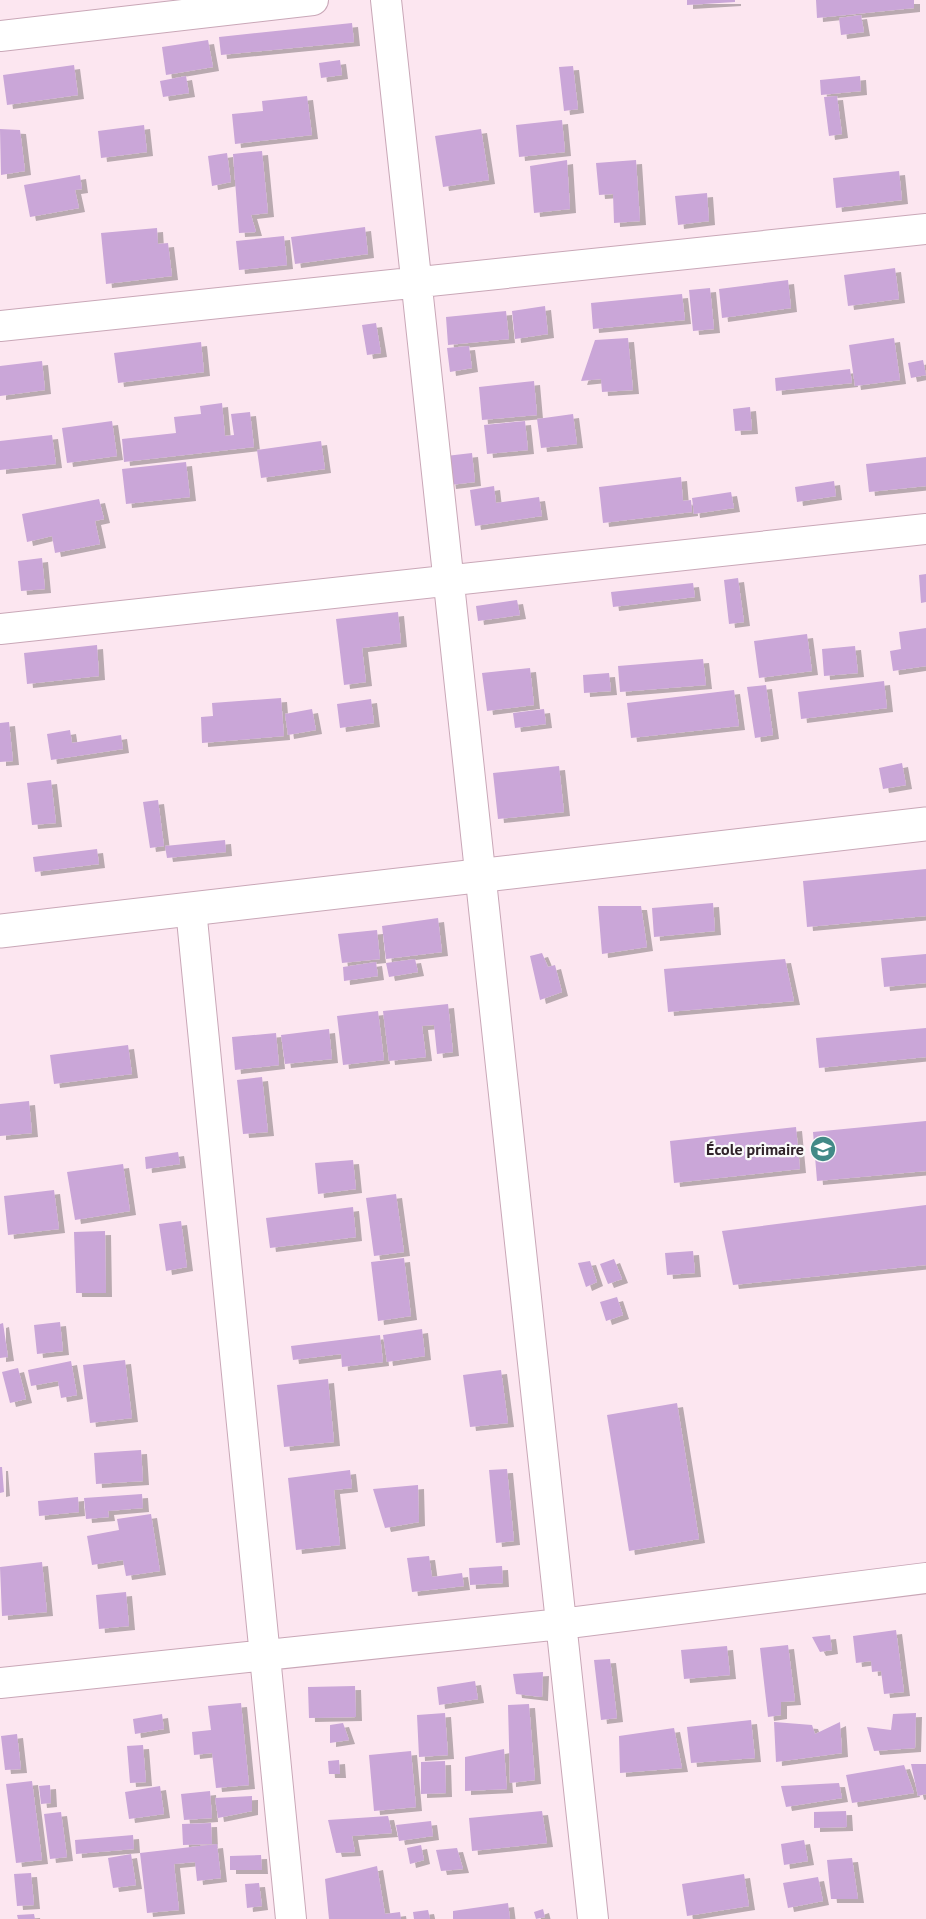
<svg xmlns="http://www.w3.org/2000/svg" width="926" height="1919" font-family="'PT Sans',sans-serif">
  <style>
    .building { fill: #caa6d8; filter: url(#shadow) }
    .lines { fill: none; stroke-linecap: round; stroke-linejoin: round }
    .minor-casing { stroke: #c9a7b7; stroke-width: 32 }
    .tertiary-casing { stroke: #c9a7b7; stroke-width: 35 }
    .minor { stroke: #fff; stroke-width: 30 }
    .tertiary { stroke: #fff; stroke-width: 33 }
    .labels { text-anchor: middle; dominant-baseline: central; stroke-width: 4.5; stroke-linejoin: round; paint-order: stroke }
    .poi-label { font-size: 16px; font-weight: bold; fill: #2f2229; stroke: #fafafa; text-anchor: end }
  </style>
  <defs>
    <filter id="shadow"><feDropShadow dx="6" dy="4" stdDeviation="0" flood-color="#0004"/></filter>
  </defs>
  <rect width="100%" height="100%" fill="#fce6f0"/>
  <!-- building -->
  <path class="building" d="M687 0H735V2L687 5Z
    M816 0H914V8L817 18Z
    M861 15 864 32 841 35 839 18Z
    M352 23 354 42 221 55 219 37Z
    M208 40 213 67 166 75 162 47Z
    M340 60 342 75 321 78 319 63Z
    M74 65 78 95 7 105 3 75Z
    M573 66 578 109 564 111 559 67Z
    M186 76 189 93 163 97 160 81Z
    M860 76 861 91 821 95 820 80Z
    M307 96 312 135 235 144 232 114 263 111 262 101Z
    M837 96 842 134 829 136 824 97Z
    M562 120 565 152 519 157 516 125Z
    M144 125 147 152 101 158 98 131Z
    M0 129 20 130 25 171 1 175Z
    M481 129 489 180 443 187 435 136Z
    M262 151 268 213 251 215 256 232 239 233 233 154Z
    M227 153 231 182 212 186 208 156Z
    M567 160 570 209 534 213 530 166Z
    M636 160 640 221 614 223 613 194 599 195 596 163Z
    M899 171 902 200 836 208 833 178Z
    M80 175 82 189 75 190 79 208 30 217 24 185Z
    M707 193 709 221 678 225 675 196Z
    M365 227 368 254 295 264 291 237Z
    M157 228 158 244 168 243 172 276 106 284 101 233Z
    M284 236 287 265 239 270 236 241Z
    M895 268 899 299 848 306 844 275Z
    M788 280 791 308 722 318 719 289Z
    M710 288 714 329 693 331 689 290Z
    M682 294 685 320 593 329 591 303Z
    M545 306 548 334 515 339 512 311Z
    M506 311 509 339 448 345 446 317Z
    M376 323 381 353 367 355 362 325Z
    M628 338 633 390 602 392 601 379 581 381 595 340Z
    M894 338 900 380 855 386 849 345Z
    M201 342 204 372 118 383 114 353Z
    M469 346 472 368 450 372 447 348Z
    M923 360 926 375 911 378 908 363Z
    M42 361 45 390 0 396V366Z
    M850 369 852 383 776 391 775 378Z
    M534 381 537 415 482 420 479 387Z
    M222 403 225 436 234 435 231 414 250 412 254 447 124 462 122 439 176 433 174 417 201 414 200 406Z
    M750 407 752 430 735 431 733 409Z
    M573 414 577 444 541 448 537 419Z
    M112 421 117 456 67 463 62 428Z
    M525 421 528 450 487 454 484 425Z
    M52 435 56 464 0 470V441Z
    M321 441 325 469 261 478 257 450Z
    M472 453 475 482 450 485 446 456Z
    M926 457V486L869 492 866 464Z
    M186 462 190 497 126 504 122 469Z
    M681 477 683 501 691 500 692 512 603 523 599 487Z
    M834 481 836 496 797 502 795 487Z
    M494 486 496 503 539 497 542 516 475 526 470 490Z
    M731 492 734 508 694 514 692 498Z
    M99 499 104 519 95 521 100 544 55 553 52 536 27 542 22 514Z
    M42 558 45 589 21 591 18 561Z
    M926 574V602L921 603 919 575Z
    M738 578 744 622 729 624 724 580Z
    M693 583 695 597 613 607 611 592Z
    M517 600 520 615 478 621 476 606Z
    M398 612 401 643 362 648 366 682 344 685 336 619Z
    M926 628V666L893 671 890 651 901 649 899 632Z
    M807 634 812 671 759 678 754 641Z
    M97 645 99 676 27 684 24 653Z
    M855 646 858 673 824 676 822 649Z
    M703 659 706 685 620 692 618 666Z
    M530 668 534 705 487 711 482 673Z
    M609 673 611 691 584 693 583 675Z
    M884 681 887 708 801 719 798 692Z
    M766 685 773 735 755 738 747 687Z
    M734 690 739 726 631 738 627 703Z
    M281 698 284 736 202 743 201 717 213 716 212 703Z
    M371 699 374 723 340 728 337 704Z
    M312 709 316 730 288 735 285 714Z
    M544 709 546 724 515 728 513 713Z
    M9 722 13 761 0 762V723Z
    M70 730 72 743 121 735 123 749 51 760 47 734Z
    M902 763 906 785 883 789 879 768Z
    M559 766 564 812 498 819 493 773Z
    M51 780 56 823 32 825 27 783Z
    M158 800 164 846 150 848 143 802Z
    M225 840 226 852 167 858 165 846Z
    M97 849 99 864 35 872 33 857Z
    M926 869V916L807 927 803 881Z
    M713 903 715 931 654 937 652 908Z
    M598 906H641L647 947 602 954Z
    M438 918 442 952 386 959 382 926Z
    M377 930 380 959 342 963 338 934Z
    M542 953 548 967 555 965 562 992 540 1000 530 956Z
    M926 954V983L884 987 881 958Z
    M415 959 418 972 389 977 386 963Z
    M785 959 794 1001 668 1012 664 969Z
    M376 962 378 976 344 981 343 967Z
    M448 1004 453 1052 437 1054 434 1025 422 1026 426 1057 389 1061 383 1011Z
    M378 1011 384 1060 343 1065 337 1016Z
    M926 1028V1057L819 1068 816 1038Z
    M329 1029 332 1059 285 1064 281 1035Z
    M276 1033 279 1065 235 1070 232 1037Z
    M128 1045 132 1074 54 1084 50 1055Z
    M262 1077 268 1132 243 1134 237 1080Z
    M29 1101 32 1133 0 1136V1104Z
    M926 1121V1171L817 1181 813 1132Z
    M796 1127 800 1169 674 1183 670 1141Z
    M178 1152 180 1164 146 1169 145 1157Z
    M353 1160 356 1189 318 1194 315 1163Z
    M123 1164 130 1211 75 1220 67 1172Z
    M54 1190 59 1229 8 1235 4 1196Z
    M396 1194 404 1252 374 1256 366 1198Z
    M926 1205V1265L733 1285 722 1231Z
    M353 1207 356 1237 270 1248 266 1218Z
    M181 1221 187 1267 166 1271 159 1224Z
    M105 1231 106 1293H76L74 1232Z
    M693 1251 695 1273 667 1275 665 1253Z
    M404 1258 411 1316 378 1321 371 1262Z
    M614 1259 622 1279 608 1284 600 1264Z
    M590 1261 597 1282 586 1287 578 1263Z
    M617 1297 623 1315 606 1321 600 1302Z
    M60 1322 63 1351 37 1354 34 1325Z
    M3 1323 8 1357 0 1358V1324Z
    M422 1329 425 1356 387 1362 383 1335Z
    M380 1335 383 1362 342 1367 341 1354 293 1360 291 1346Z
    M125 1360 132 1418 90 1423 83 1365Z
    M71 1361 77 1395 61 1398 58 1381 31 1386 28 1370Z
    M18 1368 26 1399 10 1403 2 1372Z
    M501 1370 508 1423 470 1427 463 1375Z
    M328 1379 334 1442 284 1447 277 1385Z
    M677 1403 699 1539 629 1551 607 1415Z
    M141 1450 143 1481 96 1484 94 1453Z
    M0 1467H2L4 1492 0 1493Z
    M507 1469 514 1541 496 1543 489 1470Z
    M350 1470 352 1488 334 1490 340 1545 296 1550 288 1478Z
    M418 1485 419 1522 385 1528 373 1489Z
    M142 1494 143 1508 108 1511 109 1517 86 1519 84 1498Z
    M78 1497 79 1512 39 1516 38 1501Z
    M151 1514 160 1571 126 1576 123 1560 92 1565 87 1536 119 1530 117 1519Z
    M429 1556 432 1577 462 1573 464 1586 412 1592 407 1558Z
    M42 1562 47 1612 2 1616 0 1567Z
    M502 1566 503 1583 470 1585 469 1568Z
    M126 1592 129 1626 99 1629 96 1595Z
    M896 1630 904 1692 884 1694 881 1671 872 1672 871 1661 856 1663 853 1636Z
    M830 1635 832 1650 820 1652 812 1637Z
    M788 1645 795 1701 781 1702V1715L768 1717 760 1648Z
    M727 1646 730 1675 684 1679 681 1650Z
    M610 1659 617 1718 601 1720 594 1660Z
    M543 1672 542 1697 516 1694 513 1674Z
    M475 1681 478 1699 439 1705 437 1687Z
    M355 1686 356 1717 309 1718 308 1687Z
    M241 1703 249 1785 216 1788 212 1753 194 1755 192 1732 211 1730 208 1706Z
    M529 1704 535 1780 510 1783 508 1705Z
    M445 1713 448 1755 419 1757 417 1715Z
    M916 1713 915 1748 874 1751 867 1727 891 1730 893 1714Z
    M162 1714 164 1729 135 1734 133 1719Z
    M751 1720 755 1758 691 1763 687 1727Z
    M774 1722 812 1725 815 1734 840 1722 842 1753 776 1762Z
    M343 1723 349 1740 330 1743V1725Z
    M674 1728 682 1768 620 1773 619 1736Z
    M17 1734 21 1769 5 1770 1 1736Z
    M143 1745 146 1782 130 1783 127 1746Z
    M504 1749 507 1789 465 1791V1757Z
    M411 1751 416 1807 374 1811 369 1755Z
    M339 1760 340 1774H329L328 1761Z
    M445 1761 446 1793 421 1794V1762Z
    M911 1764H926V1794L918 1796Z
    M904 1765 914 1793 852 1803 846 1775Z
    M32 1781 42 1860 16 1863 6 1784Z
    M839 1783 842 1798 786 1807 781 1786Z
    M50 1785 51 1803 41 1804 39 1786Z
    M160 1786 164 1814 129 1819 125 1792Z
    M210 1791 212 1818 184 1820 181 1794Z
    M252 1796V1811L218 1818 215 1798Z
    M542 1811 547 1843 472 1851 469 1818Z
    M846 1811 847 1827 814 1828V1812Z
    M61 1812 67 1857 50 1859 44 1814Z
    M388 1816 392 1833 352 1836 355 1852 336 1853 328 1820Z
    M431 1821 433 1836 399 1841 396 1825Z
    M211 1823 212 1844 183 1845 182 1824Z
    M133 1835 134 1849 76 1854 75 1840Z
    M804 1840 808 1861 784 1865 781 1844Z
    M217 1844 221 1878 197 1881 195 1862 174 1864 179 1910 147 1913 140 1853Z
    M421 1845 424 1860 410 1864 407 1848Z
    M457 1848 463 1869 441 1871 436 1850Z
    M131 1854 136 1885 113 1888 108 1858Z
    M261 1855 262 1870H230V1856Z
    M852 1858 858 1899H831L827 1860Z
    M377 1866 385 1914 400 1912 401 1919H329L325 1879Z
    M31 1873 34 1905 17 1906 14 1874Z
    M744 1874 749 1906 687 1916 682 1884Z
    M818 1877 823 1901 788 1908 783 1883Z
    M259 1883 262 1906 247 1908 245 1884Z
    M508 1903 510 1919H453V1911Z
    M543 1909 545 1917 536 1919 534 1912Z
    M428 1910 430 1919H414L413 1912Z
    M34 1914 35 1919H18L17 1915Z"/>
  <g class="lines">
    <!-- minor casing -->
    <g class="minor-casing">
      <path id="minor" d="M386 0 593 1919
        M0 36 313 0
        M0 326 926 229
        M0 629 926 529
        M191 909 291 1919
        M0 1683 561 1624 926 1578"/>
    </g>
    <!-- tertiary casing -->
    <g class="tertiary-casing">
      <path id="tertiary" d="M0 931 926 824"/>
    </g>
    <!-- minor -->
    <use href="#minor" class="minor"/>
    <!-- tertiary -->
    <use href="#tertiary" class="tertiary"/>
  </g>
  <!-- icons -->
  <defs>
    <g id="school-disc" transform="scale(1.35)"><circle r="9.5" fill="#428a87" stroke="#fafafa"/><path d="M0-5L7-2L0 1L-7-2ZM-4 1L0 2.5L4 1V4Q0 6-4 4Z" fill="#fff"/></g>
  </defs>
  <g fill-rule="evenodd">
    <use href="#school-disc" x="823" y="1149"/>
  </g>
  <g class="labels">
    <!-- poi labels -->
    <g class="poi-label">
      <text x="804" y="1149">École primaire</text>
    </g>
  </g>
</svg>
